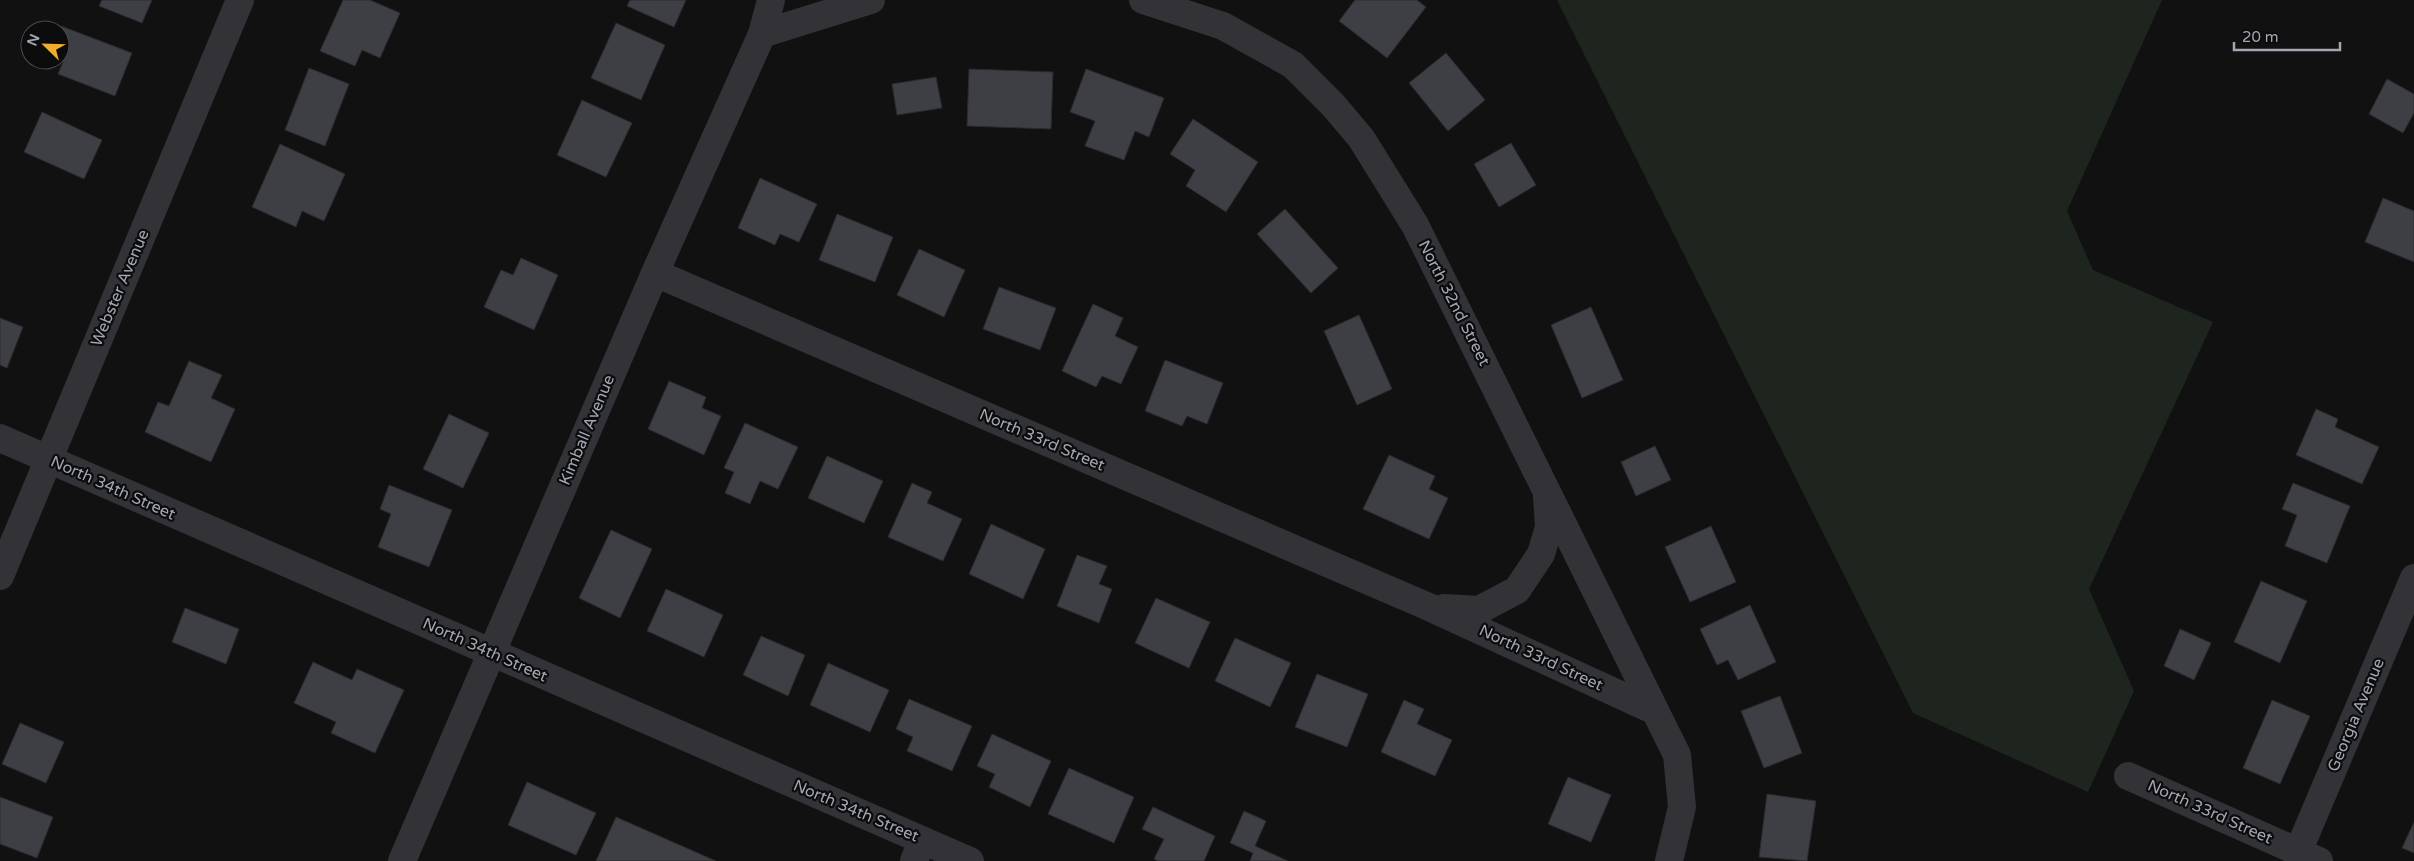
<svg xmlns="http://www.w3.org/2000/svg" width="2414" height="861" font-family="'Varela Round',sans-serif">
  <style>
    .green { fill: #1d251e }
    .building { fill: #3e3f45; stroke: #2b2a2e }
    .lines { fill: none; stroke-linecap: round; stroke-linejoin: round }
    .minor { stroke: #323237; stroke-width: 28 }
    .labels { text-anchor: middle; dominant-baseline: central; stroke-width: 4.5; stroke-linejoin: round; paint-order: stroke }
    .street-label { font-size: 16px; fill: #a2a7b3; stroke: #0c0c0d }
  </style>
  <rect width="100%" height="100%" fill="#111112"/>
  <!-- green -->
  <path class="green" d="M1557 0H2162L2067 211 2093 270 2213 322 2089 589 2134 691 2088 792 1913 713Z"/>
  <!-- building -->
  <path class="building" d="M102 0H152L142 23 99 6Z
    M343 0H370L400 13 380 58 362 50 355 66 320 51Z
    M630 0H686L674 27 627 6Z
    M1355 0H1417L1426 7 1387 58 1339 21Z
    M616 23 665 45 641 100 591 78Z
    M61 26 132 53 115 96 58 74 65 57 60 55Z
    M1446 53 1485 100 1448 131 1409 83Z
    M309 68 349 84 325 146 285 130Z
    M969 69 1053 72 1051 129 967 126Z
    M1086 69 1164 98 1149 137 1135 131 1124 160 1085 146 1095 121 1070 112Z
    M936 77 942 108 897 115 892 84Z
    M2387 79 2414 94V113L2403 133 2369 114Z
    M582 100 632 123 606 177 557 155Z
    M42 112 102 140 84 179 24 152Z
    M1193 119 1258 162 1226 212 1186 186 1195 170 1170 154Z
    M1511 143 1536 185 1499 207 1474 164Z
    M280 144 345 174 324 221 302 211 296 227 252 207Z
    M760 178 817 204 799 242 780 234 775 245 738 228Z
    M2383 198 2414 211V262L2365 242Z
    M1285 209 1338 268 1311 293 1257 234Z
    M837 214 893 237 875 282 819 260Z
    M919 249 965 270 944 317 897 295Z
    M521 258 558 275 534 330 484 307 501 270 513 275Z
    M999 287 1056 308 1040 350 983 329Z
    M1093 304 1123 318 1115 336 1138 347 1121 384 1102 376 1096 387 1062 371Z
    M1591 307 1623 380 1582 398 1551 325Z
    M1359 315 1392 389 1357 405 1324 331Z
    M0 318 23 327 7 368 0 365Z
    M1165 360 1223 383 1207 424 1187 416 1182 426 1145 411Z
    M189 361 222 375 211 398 235 409 211 462 145 432 158 402 169 406Z
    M669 381 706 397 702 408 721 416 704 455 648 429Z
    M2316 409 2338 419 2335 427 2379 447 2362 484 2296 455Z
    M449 414 489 433 463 488 423 469Z
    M745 423 798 447 778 489 760 481 750 504 725 493 734 472 724 468Z
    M1655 446 1671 480 1636 496 1621 462Z
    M1389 455 1435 476 1429 489 1448 498 1429 539 1363 509Z
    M827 456 883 481 864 523 808 498Z
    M912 483 932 492 927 503 962 519 943 561 888 537Z
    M2293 483 2350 506 2327 563 2285 546 2297 515 2282 509Z
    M389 485 452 510 429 567 378 547 391 514 380 509Z
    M991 524 1045 549 1023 599 969 574Z
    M1711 526 1736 582 1690 602 1665 547Z
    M611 530 652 549 620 618 579 598Z
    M1077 555 1107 566 1099 584 1112 589 1099 623 1057 606Z
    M2261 581 2307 601 2280 663 2234 642Z
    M666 589 723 615 704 657 647 631Z
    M1156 598 1210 622 1189 668 1135 643Z
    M1750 605 1776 662 1738 680 1728 660 1717 665 1700 629Z
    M185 608 239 629 226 664 172 642Z
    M2180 629 2211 643 2194 680 2164 666Z
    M761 636 805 655 788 696 743 675Z
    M1235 638 1291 663 1270 707 1215 681Z
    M313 662 352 680 357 669 404 690 375 753 331 733 336 722 294 703Z
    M828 663 889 690 870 732 810 705Z
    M1317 674 1368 694 1347 747 1295 727Z
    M1780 696 1802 753 1764 768 1741 711Z
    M909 699 972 726 952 771 907 751 913 737 896 729Z
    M1404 700 1424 709 1417 724 1452 740 1435 776 1381 752Z
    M2272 700 2310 716 2280 784 2243 768Z
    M20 723 64 742 46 783 2 764Z
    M992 734 1051 761 1030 807 989 787 995 774 977 766Z
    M1069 768 1134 797 1114 843 1048 814Z
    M1568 777 1611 795 1591 842 1548 824Z
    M527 782 596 813 576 855 508 825Z
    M1767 794 1816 801 1807 861 1759 857Z
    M0 797 53 817 37 858 0 844Z
    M1153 807 1215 836 1204 861H1158L1154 859 1164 839 1142 829Z
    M1244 811 1266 821 1255 846 1288 861H1250L1253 853 1230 843Z
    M616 817 716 861H596Z
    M2414 822V853L2402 848Z"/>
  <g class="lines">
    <!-- minor -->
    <path class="minor" d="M1143 0 1223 26 1293 65 1333 105 1361 138 1415 225 1677 755 1682 807 1669 861
      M762 34 871 0
      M655 273 1429 607 1653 710
      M0 438 970 861
      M0 576 240 0
      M1444 608 1479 610 1517 590 1541 554 1549 527 1547 497
      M2128 776 2319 861
      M2298 852 2414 578
      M402 861 655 273 762 34 771 0
      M914 861 922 840"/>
  </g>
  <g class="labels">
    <!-- street labels -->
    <g class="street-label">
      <text transform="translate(120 288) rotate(-67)">Webster Avenue</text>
      <text transform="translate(1454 303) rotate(63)">North 32nd Street</text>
      <text transform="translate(587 430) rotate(-67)">Kimball Avenue</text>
      <text transform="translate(1042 440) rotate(23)">North 33rd Street</text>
      <text transform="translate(113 488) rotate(24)">North 34th Street</text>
      <text transform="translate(485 650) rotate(24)">North 34th Street</text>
      <text transform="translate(1541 658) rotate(25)">North 33rd Street</text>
      <text transform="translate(2356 715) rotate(-67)">Georgia Avenue</text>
      <text transform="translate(856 811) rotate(23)">North 34th Street</text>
      <text transform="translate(2210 812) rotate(24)">North 33rd Street</text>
    </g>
  </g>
  <!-- north arrow -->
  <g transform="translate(45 45) rotate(293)"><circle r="24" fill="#0c0c0d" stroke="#484a4f"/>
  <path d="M0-4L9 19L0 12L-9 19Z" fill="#f0ae2b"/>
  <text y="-8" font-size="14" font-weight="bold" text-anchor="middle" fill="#a2a7b3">N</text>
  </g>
  <!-- scale -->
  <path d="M2234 42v8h106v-8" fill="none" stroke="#a2a7b3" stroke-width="2.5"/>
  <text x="2242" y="42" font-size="15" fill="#a2a7b3" stroke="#0c0c0d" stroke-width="4" paint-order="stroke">20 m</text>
</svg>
